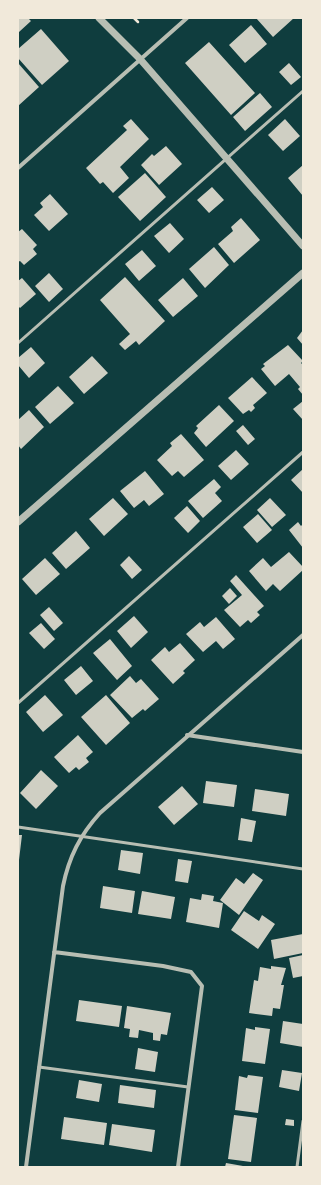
<svg xmlns="http://www.w3.org/2000/svg" width="321" height="1185" font-family="Karla,sans-serif">
  <style>
    .building { fill: #cfcfc3 }
    .lines { fill: none; stroke-linecap: round; stroke-linejoin: round }
    .path { stroke: #f1e9da; stroke-width: 2.5 }
    .service { stroke: #b8beb3; stroke-width: 3 }
    .minor { stroke: #b8beb3; stroke-width: 4 }
    .tertiary { stroke: #b8beb3; stroke-width: 7 }
  </style>
  <rect width="100%" height="100%" fill="#0f3d3e"/>
  <!-- building -->
  <path class="building" d="M18 18H28L31 21 19 32Z
    M256 18H294L273 37Z
    M251 25 267 44 245 63 229 45Z
    M41 29 69 61 42 85 18 58V49Z
    M209 42 255 93 231 115 185 63Z
    M18 63 39 87 18 106Z
    M289 63 301 77 291 85 279 72Z
    M260 93 272 107 245 131 233 117Z
    M131 119 149 139 120 167 129 178 113 193 103 182 100 184 86 168 127 130 123 126Z
    M285 119 300 136 283 151 268 135Z
    M166 146 182 164 159 185 141 165 152 154 154 156Z
    M303 165V196L288 178Z
    M145 173 166 197 140 221 118 197Z
    M212 187 224 200 209 213 197 200Z
    M50 194 68 214 49 231 34 215 43 207 40 203Z
    M241 218 260 240 234 263 218 244 233 231 231 227Z
    M170 223 184 239 169 253 154 236Z
    M22 229 37 245 33 249 37 254 24 265 20 261 18 262V232Z
    M214 247 229 265 205 288 189 269Z
    M142 250 156 266 139 281 125 264Z
    M49 273 63 289 49 302 35 286Z
    M125 277 165 321 139 345 136 341 125 350 119 344 130 334 100 300Z
    M22 278 36 294 20 308 18 306V281Z
    M183 278 198 296 173 317 158 300Z
    M303 330V345L297 338Z
    M288 345 303 361 301 363 303 365V395L298 389 300 387 289 374 275 386 261 369 265 366 263 364Z
    M31 347 45 363 29 378 18 365V358Z
    M92 356 108 373 84 394 69 377Z
    M252 377 267 393 253 405 255 408 251 412 249 410 243 414 228 398Z
    M58 386 74 403 50 424 35 407Z
    M303 401V420L293 409Z
    M219 405 234 421 206 447 194 433 198 428 196 426Z
    M29 410 44 427 21 449 18 445V420Z
    M243 425 255 439 248 445 236 431Z
    M181 434 204 460 184 477 178 471 172 476 157 460 172 446 170 443Z
    M236 450 249 464 231 480 218 466Z
    M303 469V493L291 480Z
    M145 471 164 494 149 506 144 500 134 508 120 491Z
    M214 479 221 487 215 493 222 501 203 518 188 501Z
    M113 498 128 514 104 536 89 519Z
    M270 498 286 515 272 527 257 510Z
    M187 506 200 521 188 533 174 518Z
    M258 514 272 530 257 543 243 527Z
    M298 522 301 526 303 524V548L289 530Z
    M76 531 90 548 66 569 52 553Z
    M289 552 303 567V570L280 591 273 584 266 591 249 571 263 558 271 567Z
    M129 556 142 570 132 579 120 565Z
    M45 558 60 574 36 595 22 579Z
    M236 575 264 606 257 612 260 615 251 623 248 620 240 627 224 610 242 595 230 581Z
    M230 588 237 596 229 604 222 596Z
    M49 607 63 623 54 631 40 615Z
    M134 616 148 632 131 648 117 631Z
    M216 617 235 639 223 649 216 641 203 652 186 634 200 622 204 627Z
    M41 623 55 639 44 649 29 633Z
    M110 639 132 666 117 680 93 653Z
    M180 643 195 660 183 671 185 673 173 684 151 660 165 647 169 652Z
    M81 666 93 681 76 695 64 680Z
    M130 676 136 683 141 679 159 699 145 711 143 709 132 718 110 695Z
    M45 695 63 715 43 732 26 712Z
    M106 695 130 723 106 745 81 717Z
    M78 735 93 752 86 758 89 762 79 770 76 767 69 773 54 757Z
    M41 770 58 786 36 809 20 793Z
    M206 781 237 785 234 807 203 803Z
    M182 786 198 804 174 825 158 807Z
    M255 789 289 794 286 816 252 811Z
    M241 818 256 821 252 842 238 840Z
    M18 835H22L19 860H18Z
    M121 850 143 853 140 874 118 870Z
    M178 859 192 861 188 883 175 881Z
    M253 873 263 880 239 915 220 900 236 878 244 884Z
    M103 886 135 891 132 913 100 908Z
    M142 891 175 897 171 919 138 914Z
    M202 894 214 896 213 901 223 903 219 928 186 922 190 898 201 900Z
    M244 911 259 921 262 915 275 924 258 949 231 930Z
    M303 934V953L274 959 271 940Z
    M303 955V976L293 978 289 958Z
    M271 966 286 968 281 985H284L280 1009 273 1008 272 1016 249 1013 254 980 258 981 260 967 271 969Z
    M79 1000 122 1006 119 1027 76 1021Z
    M127 1006 171 1013 167 1035 161 1034 160 1041 153 1040V1033L139 1030 138 1038 129 1037 130 1029 124 1028Z
    M283 1021 303 1024V1047L280 1043Z
    M255 1027 270 1029 265 1064 242 1061 246 1028 255 1030Z
    M138 1048 158 1052 155 1072 135 1069Z
    M282 1070 302 1073 299 1091 279 1087Z
    M248 1075 263 1077 258 1113 235 1110 239 1076 247 1078Z
    M79 1080 102 1084 99 1102 76 1098Z
    M120 1085 156 1090 154 1108 118 1103Z
    M234 1115 257 1118 251 1162 228 1159Z
    M64 1117 107 1123 104 1145 61 1139Z
    M286 1119 294 1120V1126L285 1125Z
    M112 1124 155 1130 152 1152 109 1145Z
    M226 1163 243 1166V1167H225Z"/>
  <g class="lines">
    <!-- path -->
    <path class="path" d="M134 18 138 22"/>
    <!-- service -->
    <path class="service" d="M18 343 303 91
      M18 703 303 452
      M18 827 303 869
      M39 1067 188 1087
      M297 1167 303 1121"/>
    <!-- minor -->
    <path class="minor" d="M18 168 187 18
      M187 735 303 752
      M54 952 163 966 191 972 202 986 178 1167
      M26 1167 63 886C69 857 80 835 100 813L303 635"/>
    <!-- tertiary -->
    <path class="tertiary" d="M99 18 140 59 303 246
      M18 522 303 273"/>
  </g>
  <!-- border -->
  <rect width="321" height="1185" fill="none" stroke="#f1e9da" stroke-width="38"/>
</svg>
